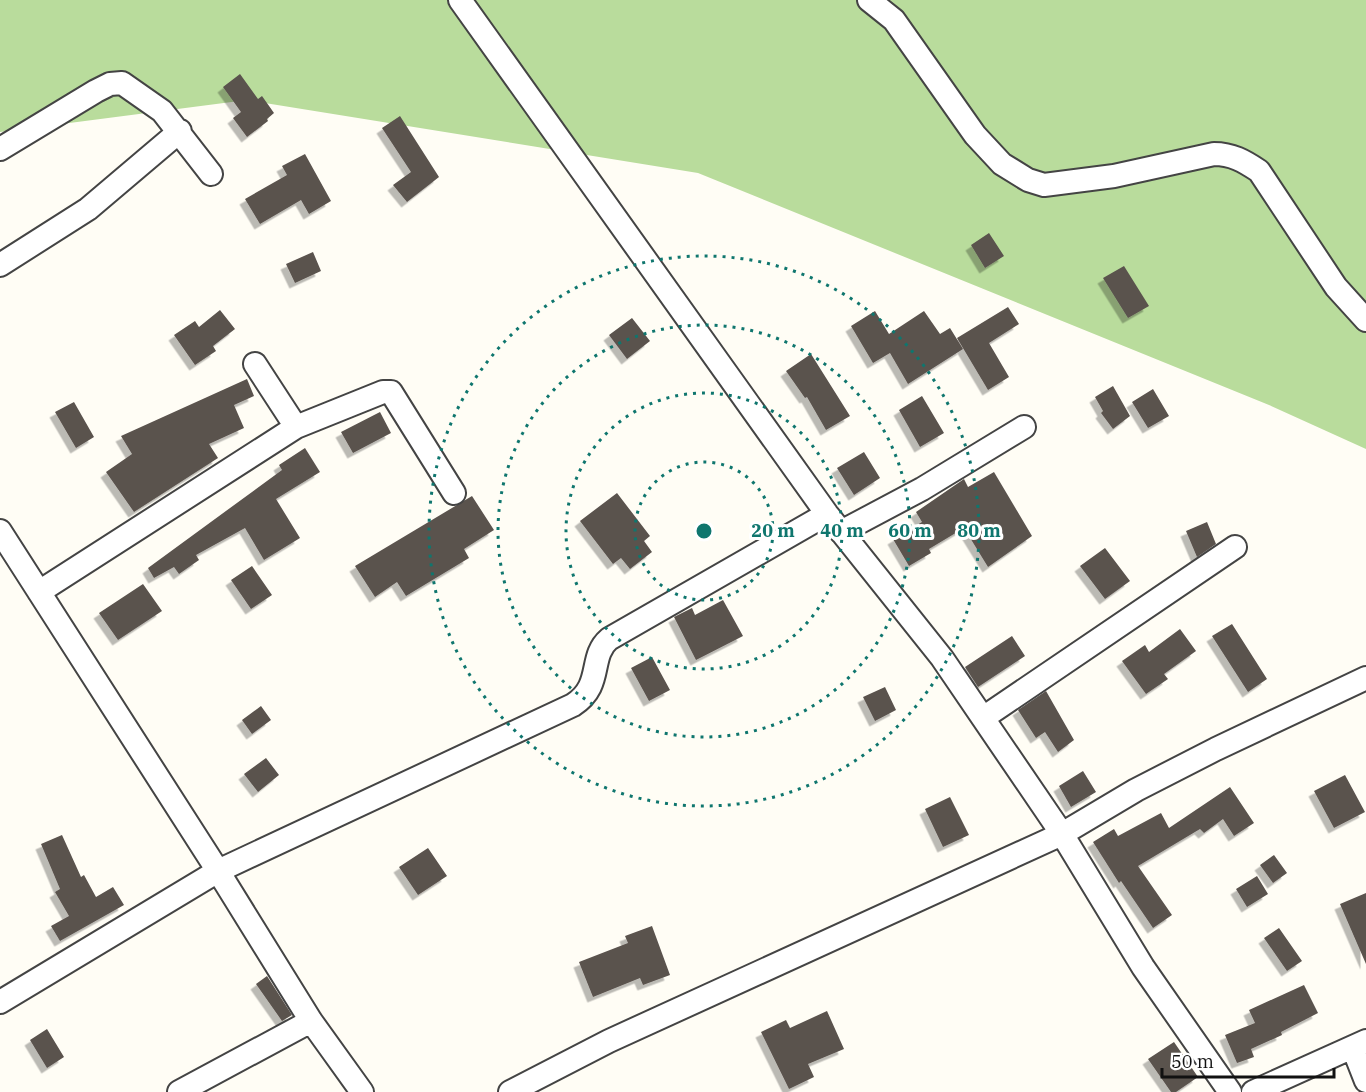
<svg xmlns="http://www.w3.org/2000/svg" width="1366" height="1092" font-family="'IBM Plex Serif',serif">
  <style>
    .forest { fill: #b9dc9c }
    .building { fill: #5a524d; filter: url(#shadow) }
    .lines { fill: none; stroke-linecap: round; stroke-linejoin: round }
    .minor-casing { stroke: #444; stroke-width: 26 }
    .minor { stroke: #fff; stroke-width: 22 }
    .ring { fill: none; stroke: #0f766e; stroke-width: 3; stroke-dasharray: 3 6 }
    .centre { fill: #0f766e; stroke: #fff; stroke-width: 3 }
    .ring-label { font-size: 18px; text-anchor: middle; font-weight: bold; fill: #0f766e; stroke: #fff; stroke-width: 6; stroke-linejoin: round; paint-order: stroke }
  </style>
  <defs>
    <filter id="shadow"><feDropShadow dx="-5.5" dy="5.5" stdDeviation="0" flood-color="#0004"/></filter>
  </defs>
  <rect width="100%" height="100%" fill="#fffdf5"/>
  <!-- forest -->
  <path class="forest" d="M0 0H1366V449L1269 405 698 173 247 100 0 132Z"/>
  <!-- building -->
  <path class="building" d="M240 74 258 99 262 96 274 113 267 119 268 121 247 137 233 118 241 112 223 87Z
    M400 116 439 177 407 202 393 185 411 172 382 128Z
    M305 154 331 201 309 214 301 200 260 224 245 199 287 175 282 166Z
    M989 233 1004 256 985 268 971 245Z
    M313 252 321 271 295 283 286 264Z
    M1124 266 1149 306 1128 318 1103 278Z
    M1008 307 1019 324 989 343 1009 377 988 390 957 338Z
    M220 310 235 329 213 346 216 351 195 365 174 335 195 321 199 327Z
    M875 311 889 334 924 311 940 334 950 328 963 349 908 384 890 353 873 363 851 326Z
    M632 318 650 341 627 359 609 335Z
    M811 354 850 416 826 430 807 397 805 398 786 371Z
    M247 379 254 396 234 405 244 428 209 444 218 458 134 512 106 472 132 454 121 436Z
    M1113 386 1130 416 1113 429 1101 413 1103 411 1095 397Z
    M1153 389 1169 416 1148 428 1132 402Z
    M922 396 944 433 920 447 899 410Z
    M74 402 94 437 76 448 55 412Z
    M380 412 391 433 353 453 341 432Z
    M305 448 320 472 276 499 300 538 264 560 245 528 196 555 199 560 179 574 174 567 154 578 148 568 282 470 279 465Z
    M864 452 880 478 854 495 837 468Z
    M994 472 1032 536 988 567 964 528 929 549 931 553 909 566 893 539 922 522 916 512 964 479 968 487Z
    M617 493 650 536 644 541 652 552 630 569 621 558 613 564 580 521Z
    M472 496 494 530 464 549 469 558 406 596 397 582 375 597 355 566Z
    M1207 522 1216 544 1197 557 1186 531Z
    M1105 548 1130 581 1105 599 1080 566Z
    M252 566 272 595 251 609 231 580Z
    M143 584 162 611 118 640 99 613Z
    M723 600 743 636 696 660 674 617 692 608 695 615Z
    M1232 624 1267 679 1248 692 1212 636Z
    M1180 629 1196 651 1164 674 1168 679 1146 694 1122 661 1145 645 1149 652Z
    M1012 636 1025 656 978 687 965 667Z
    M652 657 670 690 649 701 631 668Z
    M885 687 896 710 875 721 863 697Z
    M1046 691 1074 740 1058 752 1045 732 1036 738 1018 710Z
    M261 706 271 720 252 734 242 720Z
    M266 758 279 775 258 792 244 774Z
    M1083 771 1096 792 1071 807 1059 786Z
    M1345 775 1365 812 1334 828 1314 791Z
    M1230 787 1254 823 1234 836 1223 819 1204 833 1200 829 1138 866 1172 915 1153 928 1121 881 1119 883 1093 842 1114 829 1118 836 1161 813 1169 828Z
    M950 797 969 835 943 847 925 809Z
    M62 835 81 877 84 875 96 897 113 887 124 905 60 941 51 926 69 916 55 892 60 889 41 844Z
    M428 848 447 876 418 895 399 867Z
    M1274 855 1287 873 1273 883 1260 865Z
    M1257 876 1268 894 1247 907 1236 889Z
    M1366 893V964L1340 904Z
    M652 926 670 975 643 985 640 978 593 997 579 962 628 943 625 936Z
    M1279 928 1302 961 1287 971 1264 938Z
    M267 976 292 1015 282 1021 256 984Z
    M1304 985 1318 1013 1281 1032 1282 1035 1251 1049 1254 1057 1237 1063 1225 1035 1255 1023 1249 1010Z
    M827 1011 844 1049 808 1064 814 1077 789 1089 761 1032 786 1020 790 1028Z
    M47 1029 64 1057 47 1068 30 1040Z
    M1174 1042 1198 1077 1176 1092H1171L1148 1059Z"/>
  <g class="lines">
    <!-- minor casing -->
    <g class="minor-casing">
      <path id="minor" d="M460 0 827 514 942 658 1062 834 1143 967 1230 1092
        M869 0 894 20 975 135 1002 164 1028 180 1044 185 1114 176 1214 154C1232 154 1244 161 1259 171L1336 287 1366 320
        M0 149 96 91 110 84 122 83 162 111 211 174
        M0 265 88 209 180 131
        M296 427 383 392H391L454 493
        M0 531 218 871 311 1021 362 1092
        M841 532 922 489 1024 427
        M39 592 296 427 255 364
        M983 718 1235 547
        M0 1002 218 871 573 705C604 685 588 657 609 639L827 514
        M1353 1048 1366 1081
        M179 1092 311 1021
        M510 1092 609 1041 1062 834 1136 790 1216 749 1366 678
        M1253 1092 1366 1041"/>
    </g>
    <!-- minor -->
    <use href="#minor" class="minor"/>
  </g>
  <!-- distance rings -->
  <g class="ring">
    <circle cx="704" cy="531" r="69"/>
    <circle cx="704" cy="531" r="138"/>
    <circle cx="704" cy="531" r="206"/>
    <circle cx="704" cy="531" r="275"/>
  </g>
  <circle cx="704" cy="531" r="9" class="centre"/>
  <g class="ring-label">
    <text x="773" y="537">20 m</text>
    <text x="842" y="537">40 m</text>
    <text x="910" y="537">60 m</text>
    <text x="979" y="537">80 m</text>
  </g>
  <!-- scale -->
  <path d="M1162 1068v9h172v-9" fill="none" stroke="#111111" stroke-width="3"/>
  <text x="1171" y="1068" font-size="18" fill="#111111" stroke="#ffffff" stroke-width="4.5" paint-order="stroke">50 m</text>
</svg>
